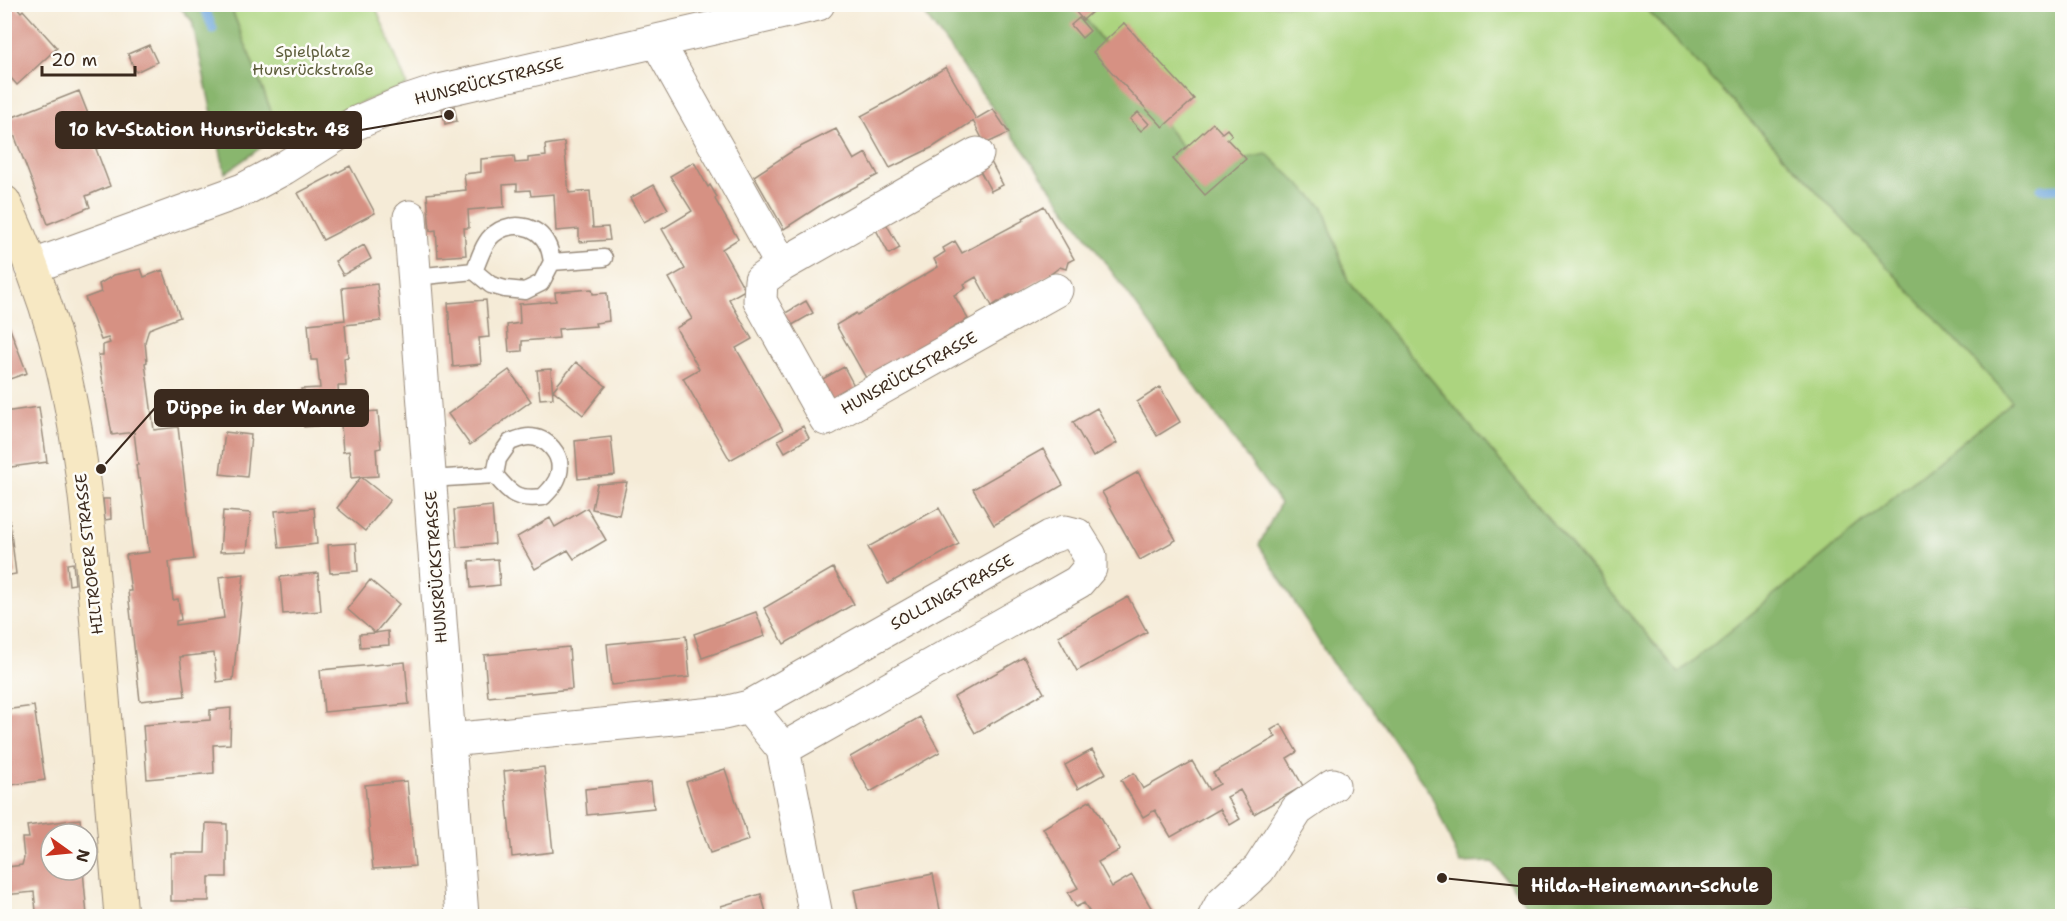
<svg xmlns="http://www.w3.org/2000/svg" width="2067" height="921" font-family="'Shantell Sans',sans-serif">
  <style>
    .green { fill: #acd47f; stroke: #747f4e; stroke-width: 1.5 }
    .forest { fill: #89b66e; stroke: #627046; stroke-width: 1.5 }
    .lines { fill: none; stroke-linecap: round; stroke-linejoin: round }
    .stream { stroke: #6ba4da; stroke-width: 9 }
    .building { fill: #d69183 }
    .lane-casing { stroke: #988a7a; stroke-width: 19 }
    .street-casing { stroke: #988a7a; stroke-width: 35 }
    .secondary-casing { stroke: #988a7a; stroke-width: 35 }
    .lane { stroke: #fff; stroke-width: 16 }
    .street { stroke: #fff; stroke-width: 33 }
    .secondary { stroke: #f7e8c3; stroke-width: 33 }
    .labels { text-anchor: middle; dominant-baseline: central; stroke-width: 5; stroke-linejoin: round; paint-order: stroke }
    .park-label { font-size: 16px; fill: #5d5d3b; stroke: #fdfcf7 }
    .street-label { font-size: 16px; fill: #3b2a1e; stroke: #fdfcf7 }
    .leader { fill: none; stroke: #3b2a1e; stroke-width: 2 }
    .callout-dot { fill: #3b2a1e; stroke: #fdfcf7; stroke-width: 2 }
    .callout { fill: #3b2a1e; stroke: #3b2a1e; stroke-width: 2 }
    .callout-label { font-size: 18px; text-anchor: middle; font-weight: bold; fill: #fff }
  </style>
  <rect width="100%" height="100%" fill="#fdfcf7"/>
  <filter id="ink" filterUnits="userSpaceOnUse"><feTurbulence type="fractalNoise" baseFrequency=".0167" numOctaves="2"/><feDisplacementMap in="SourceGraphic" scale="12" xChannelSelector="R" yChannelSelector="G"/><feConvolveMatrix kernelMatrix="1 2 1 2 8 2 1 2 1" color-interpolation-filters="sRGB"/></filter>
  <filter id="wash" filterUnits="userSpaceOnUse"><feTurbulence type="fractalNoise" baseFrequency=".008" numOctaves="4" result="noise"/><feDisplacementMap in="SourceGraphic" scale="24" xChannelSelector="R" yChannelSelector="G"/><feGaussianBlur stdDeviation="1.35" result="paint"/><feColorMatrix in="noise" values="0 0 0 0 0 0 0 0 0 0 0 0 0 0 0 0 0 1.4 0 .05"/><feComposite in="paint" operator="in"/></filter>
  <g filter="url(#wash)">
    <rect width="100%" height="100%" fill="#f5ebd7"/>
    <!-- green -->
    <path class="green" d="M230 5H375L407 85 280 134Z
      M1075 5H1643L2013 401 1679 673 1348 281 1323 207 1198 168Z"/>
    <!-- forest -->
    <path class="forest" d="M178 5H230L280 134 225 173 192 21Z
      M918 5H1075L1198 168 1267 154 1323 207 1348 281 1679 673 2012 401 1643 5H2062V916H1535L1493 862 1460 863 1431 795 1371 707 1332 663 1259 545 1280 503Z"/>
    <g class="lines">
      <!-- stream -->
      <path class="stream" d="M203 4 213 29
        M2041 189 2062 188"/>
    </g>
    <g id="blocks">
      <!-- building -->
      <path class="building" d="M4 4H14L21 12 23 10 57 48 17 85 4 70Z
        M1081 4H1101L1083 20 1074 10Z
        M1079 18 1090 31 1082 38 1071 25Z
        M1124 23 1194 99 1163 127 1093 52Z
        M149 45 157 62 136 72 128 54Z
        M946 67 976 119 993 109 1009 133 985 144 973 121 933 147 890 168 861 116 902 94Z
        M79 91 101 147 96 149 110 186 86 196 90 207 48 224 8 119Z
        M454 106 457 121 445 124 442 108Z
        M1138 112 1149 124 1141 131 1130 119Z
        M1213 123 1222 133 1227 129 1232 135 1227 139 1246 159 1205 195 1173 159Z
        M836 129 854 160 866 153 878 175 824 203 784 229 754 176 794 150Z
        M564 142 569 193 590 191 593 228 608 227 610 240 579 242V229L556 231 554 194 531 196 530 190 517 191V184L503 185 504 207 468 210 469 228H464L466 255 438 257 436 230 430 231 427 194 466 190 464 174 481 172V159L514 156 515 163 528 162V158L546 156 545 145Z
        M990 160 1003 185 991 191 978 167Z
        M694 162 708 187 710 185 717 197 715 199 738 239 722 249 745 290 729 299 752 339 736 348 783 430 730 460 683 378 699 369 676 328 692 319 669 278 685 269 662 229 692 211 670 176Z
        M350 166 375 213 323 240 298 193Z
        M654 185 668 209 644 222 630 198Z
        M1044 206 1074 259 1068 262 1066 269 1060 267 1048 276 1013 296 1012 294 1006 297 1005 304 998 302 992 306 976 277 964 284 966 288 954 295 968 319 948 331 949 333 887 368 886 366 866 378 836 325 856 313 857 315 938 267 934 259 945 252 943 248 955 241 962 253 1024 220 1023 218Z
        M884 220 900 248 889 254 874 226Z
        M364 245 371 259 343 275 335 261Z
        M141 269 144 277 163 270 180 317 149 329 145 342 147 362 145 363 154 430 178 427 194 559 169 562 173 600 178 599 181 620 176 621V625L224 618 219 577 244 574 233 680 217 682 214 653 180 657 185 696 140 701 128 591H131L126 555 149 552 140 479H138L136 465H138L134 432 112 435 98 355H103V345L110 343 108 338 101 340 85 298 101 292 99 284 114 275Z
        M377 284 381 321 345 325 348 357 344 358 346 386H338L340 414 378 411 381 448 376 449 378 476 361 477 390 500 365 531 337 508 361 477 351 478 349 451 343 452 341 424 304 427 301 389 320 388 317 360H311L308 324 345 320 342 288Z
        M592 289 593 294 607 293 609 321 595 323 596 326 558 329 559 338 522 341V351L509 352 507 325 520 323 519 304 556 301 555 292Z
        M486 300 489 337 479 338 481 364 453 367 448 303Z
        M806 301 813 313 789 327 782 315Z
        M7 321 27 373 4 381V322Z
        M576 362 606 386 583 415 553 390Z
        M844 367 857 391 833 405 819 381Z
        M551 369 553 398 540 399 537 370Z
        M509 370 531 401 470 445 448 414Z
        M1160 387 1180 422 1157 436 1137 402Z
        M39 407 47 462 4 468V412Z
        M1097 408 1117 443 1093 457 1073 422Z
        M803 426 809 438 785 452 778 440Z
        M225 432 251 435 247 477 220 474Z
        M611 437 615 475 578 479 575 441Z
        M1043 449 1063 485 994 525 973 489Z
        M1138 472 1176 540 1140 560 1102 492Z
        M627 482 619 515 592 509 597 484Z
        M103 499H110L111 519 105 520Z
        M4 500H7L16 574 4 576Z
        M492 506 495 544 457 547 454 510Z
        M314 508 317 544 279 548 275 511Z
        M587 508 606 540 574 559 568 550 535 569 517 537 550 518 555 527Z
        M939 508 959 544 888 584 868 547Z
        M223 511 251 513 247 551 220 552Z
        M356 543 358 571 330 573 328 545Z
        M498 559 500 585 471 588 469 561Z
        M73 563 75 584 69 585 67 564Z
        M833 568 854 604 784 644 764 608Z
        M318 573 321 611 283 614 280 577Z
        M370 580 399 604 375 633 388 631 389 645 360 647 359 634 375 633 347 609Z
        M1128 597 1147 632 1077 671 1058 636Z
        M756 612 765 636 702 658 694 634Z
        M686 636 690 677 611 685 607 644Z
        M569 647 572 689 488 697 484 655Z
        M1024 657 1044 693 975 733 954 697Z
        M405 662 409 704 324 712 320 670Z
        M34 706 45 780 4 786V710Z
        M231 708 230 744 213 745 214 773 147 779 143 725 210 720V710Z
        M920 717 940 752 870 792 850 757Z
        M1281 724 1297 752 1287 758 1303 786 1254 814 1240 790 1227 797 1240 819 1230 825 1220 809 1171 837 1155 810 1143 817 1121 780 1134 773 1143 789 1192 761 1209 790 1220 784 1213 773 1276 737 1271 730Z
        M1092 750 1106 773 1078 789 1065 765Z
        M544 767 553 852 512 857 504 771Z
        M725 769 749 840 710 853 686 782Z
        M407 781 415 866 373 869 365 785Z
        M651 782 654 808 587 815 585 789Z
        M1091 800 1120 850 1098 862 1112 887 1132 875 1156 916H1092L1084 903 1076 907 1068 893 1078 888 1043 828Z
        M80 819 81 834H51V870H83L87 916H31V911H36L34 892 4 895V870H8V867L22 865 24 858 22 838H29L27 826Z
        M206 823 227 824V877H209V901H171V853H205Z
        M933 874 941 915 932 916H859L854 890Z
        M761 894 767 916H724L721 906Z"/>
    </g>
  </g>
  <g filter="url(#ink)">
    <use href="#blocks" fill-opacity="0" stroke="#988a7a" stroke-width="1.5"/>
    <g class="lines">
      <!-- lane casing -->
      <g class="lane-casing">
        <path id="lane" d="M474 271C479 260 484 241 494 234 511 221 537 224 547 244 550 249 551 256 552 262
          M415 277 474 271 491 285 505 289 525 291 541 283 552 262 604 258
          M429 479 495 475C511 495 517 500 543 497 550 490 557 483 559 473 563 455 547 437 529 437 523 437 516 440 510 442L498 459 495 475"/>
      </g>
      <!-- street casing -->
      <g class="street-casing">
        <path id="street" d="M657 41 782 265 761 280 760 301 826 419 1056 290
          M410 217 462 916
          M782 265 977 154
          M31 267 243 190 284 168 354 124 400 104 439 91 818 4
          M749 707 783 749 816 916
          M449 740 724 713 749 707 1050 537 1065 532 1077 535 1090 556V568L1078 582 783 749
          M1215 916 1222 903 1259 869 1297 810 1333 785"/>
      </g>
      <!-- secondary casing -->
      <g class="secondary-casing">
        <path id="secondary" d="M4 202C29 255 50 312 63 369 86 465 92 565 100 662 107 747 114 832 121 916"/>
      </g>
      <!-- lane -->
      <use href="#lane" class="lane"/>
      <!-- street -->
      <use href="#street" class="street"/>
      <!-- secondary -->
      <use href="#secondary" class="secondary"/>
    </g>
  </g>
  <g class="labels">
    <!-- park labels -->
    <g class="park-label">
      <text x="313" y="51">Spielplatz<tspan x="313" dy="18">Hunsrückstraße</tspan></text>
    </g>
    <!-- street labels -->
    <g class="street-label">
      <text transform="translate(489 81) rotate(-14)">HUNSRÜCKSTRASSE</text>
      <text transform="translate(909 373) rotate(-29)">HUNSRÜCKSTRASSE</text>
      <text transform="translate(89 554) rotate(-96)">HILTROPER STRASSE</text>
      <text transform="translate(436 567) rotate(-94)">HUNSRÜCKSTRASSE</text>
      <text transform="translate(952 592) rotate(-29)">SOLLINGSTRASSE</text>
    </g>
  </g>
  <!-- callouts -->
  <path class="leader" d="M449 115L361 130M101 469L155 408M1442 878L1519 886"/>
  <g class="callout-dot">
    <circle cx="449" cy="115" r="6"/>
    <circle cx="101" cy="469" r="6"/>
    <circle cx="1442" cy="878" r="6"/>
  </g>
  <g class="callout">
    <rect x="56" y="112" width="305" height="36" rx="6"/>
    <rect x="155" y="390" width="213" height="36" rx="6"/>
    <rect x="1519" y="868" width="252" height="36" rx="6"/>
  </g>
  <g class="callout-label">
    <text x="209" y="136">10 kV-Station Hunsrückstr. 48</text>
    <text x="261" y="414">Düppe in der Wanne</text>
    <text x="1645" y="892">Hilda-Heinemann-Schule</text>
  </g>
  <!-- margin -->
  <rect width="2067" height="921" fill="none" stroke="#fdfcf7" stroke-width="24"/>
  <!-- north arrow -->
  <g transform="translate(69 852) rotate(105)"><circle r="28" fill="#fdfcf7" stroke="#afa8a0" stroke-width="1.5"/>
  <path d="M0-4.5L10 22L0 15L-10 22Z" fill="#c8321e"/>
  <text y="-9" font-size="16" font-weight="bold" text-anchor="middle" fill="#3b2a1e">N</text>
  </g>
  <!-- scale -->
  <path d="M42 66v9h93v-9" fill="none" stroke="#3b2a1e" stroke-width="3"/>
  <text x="51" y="66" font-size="18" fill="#3b2a1e" stroke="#fdfcf7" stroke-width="4.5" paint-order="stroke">20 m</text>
</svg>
